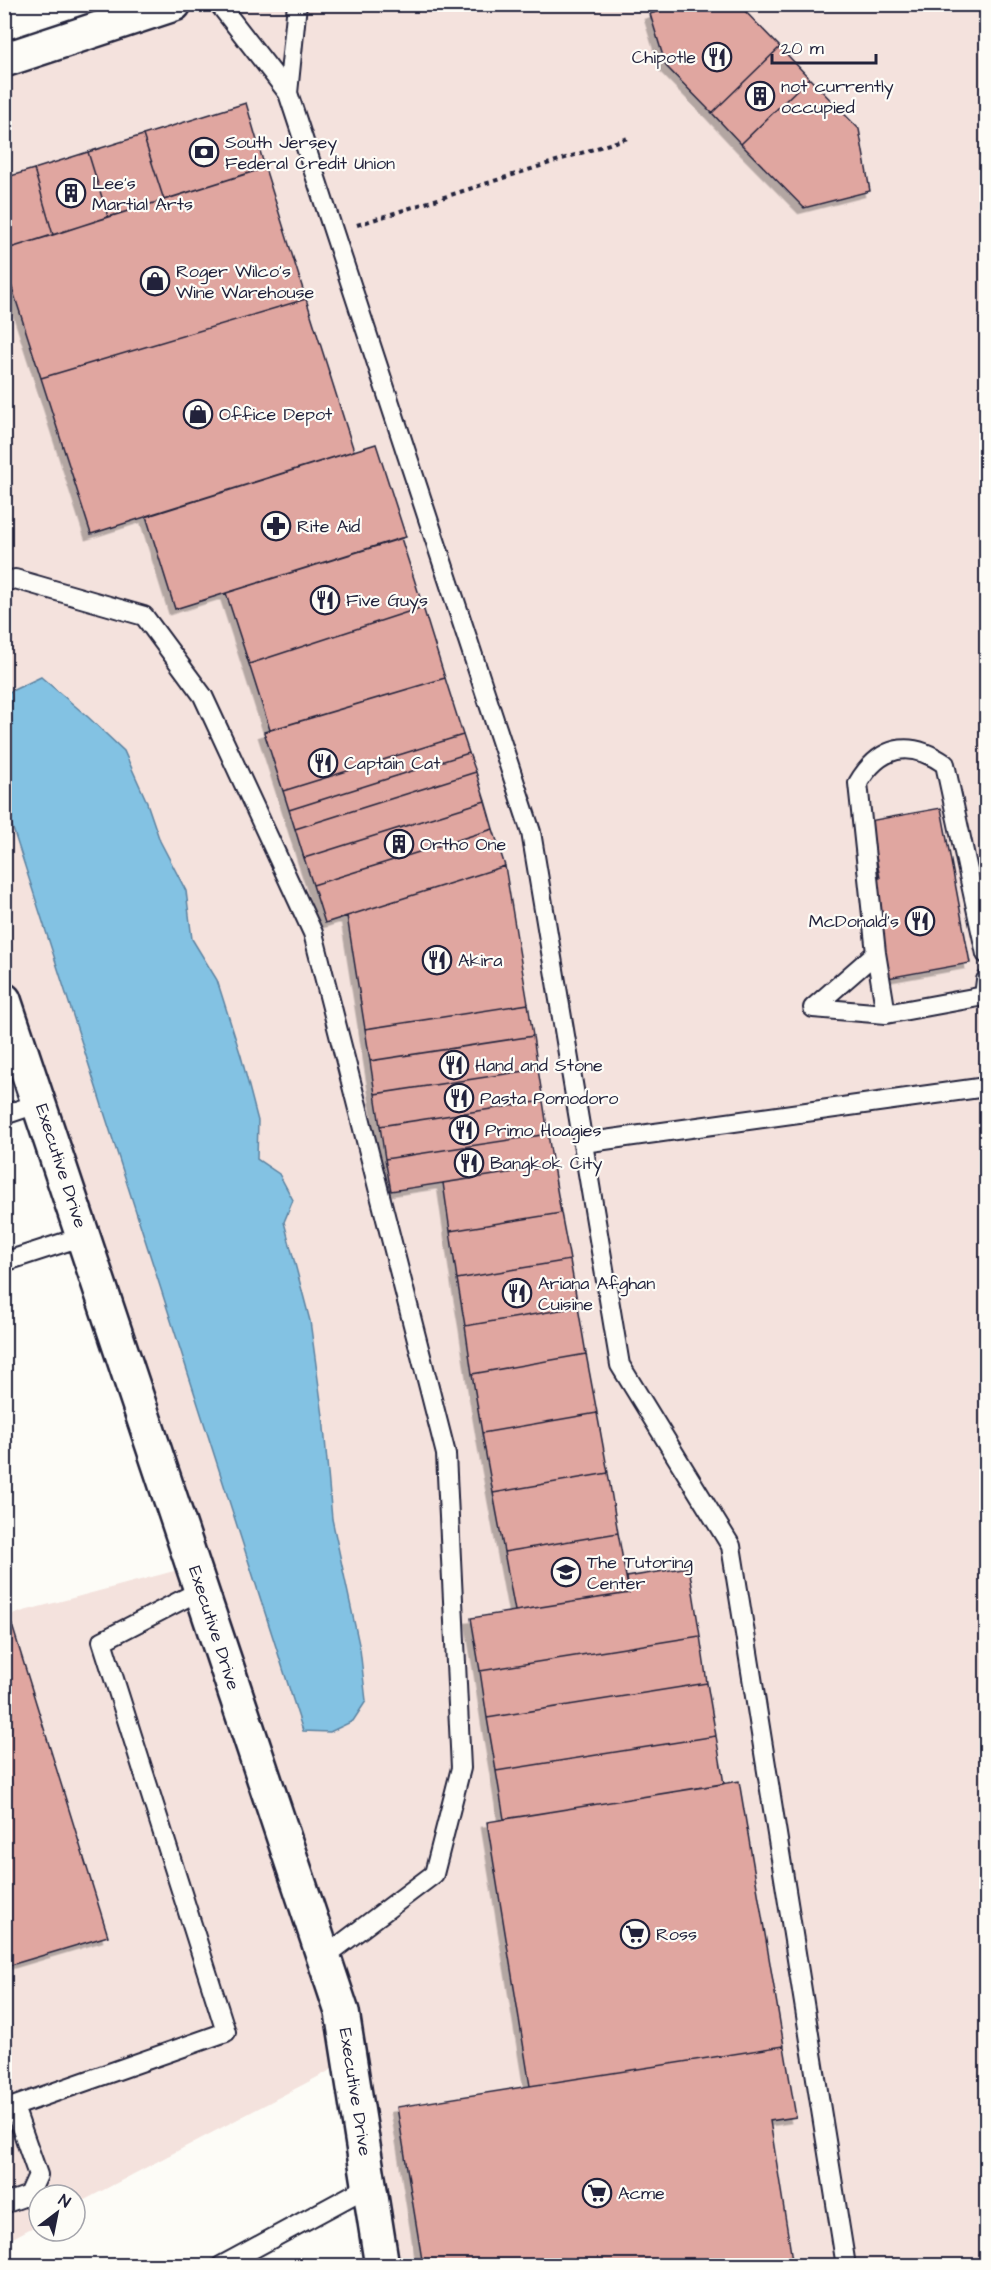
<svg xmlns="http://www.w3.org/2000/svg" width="991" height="2270" font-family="'Architects Daughter',sans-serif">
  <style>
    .built { fill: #f4e2dd }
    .water { fill: #83c2e3; stroke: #5c82a0; stroke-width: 1.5 }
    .building { fill: #e0a6a0; stroke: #22223b; stroke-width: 1.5; filter: url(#shadow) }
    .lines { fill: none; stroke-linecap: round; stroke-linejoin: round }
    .service-casing { stroke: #22223b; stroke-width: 22 }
    .minor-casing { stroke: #22223b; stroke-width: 38 }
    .secondary-casing { stroke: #22223b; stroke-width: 38 }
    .path { stroke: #22223b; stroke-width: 4; stroke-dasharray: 4.5 4.5; stroke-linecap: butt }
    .service { stroke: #fdfcf7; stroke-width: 18 }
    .minor { stroke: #fdfcf7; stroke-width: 33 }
    .secondary { stroke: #fdfcf7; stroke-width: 33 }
    .labels { text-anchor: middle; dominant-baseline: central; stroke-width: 4.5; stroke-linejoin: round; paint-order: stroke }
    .poi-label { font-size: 18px; fill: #22223b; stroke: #fdfcf7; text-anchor: start }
    .street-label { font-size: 18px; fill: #22223b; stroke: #fdfcf7 }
  </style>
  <defs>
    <filter id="shadow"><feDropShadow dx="-5.5" dy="5.5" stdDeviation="0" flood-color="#0004"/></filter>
  </defs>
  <rect width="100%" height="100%" fill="#fdfcf7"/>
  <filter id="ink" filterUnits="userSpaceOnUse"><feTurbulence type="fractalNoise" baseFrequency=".0167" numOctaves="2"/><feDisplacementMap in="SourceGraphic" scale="12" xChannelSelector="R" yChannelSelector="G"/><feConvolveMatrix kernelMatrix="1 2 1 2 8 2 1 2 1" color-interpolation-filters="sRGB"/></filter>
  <g filter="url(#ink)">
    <!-- built -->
    <path class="built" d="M174 5H986V2265H382L346 2062 75 2205V2195H39V2224L5 2242V1616L193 1566 5 1000V60Z"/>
    <!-- water -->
    <path class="water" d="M41 677 88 717 124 751 146 800 160 841 186 891 192 939 217 980 241 1056 258 1121 257 1159 279 1174 293 1200 284 1222 310 1321 323 1416 332 1519 360 1649 366 1701 353 1721 330 1732 303 1731 5 804V694Z"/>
    <!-- building -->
    <path class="building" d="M683 4H738L780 47 712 113 666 66 650 14Z
      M780 47 809 78 741 144 712 113Z
      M809 78 859 129 870 191 804 208 741 144Z
      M246 103 265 168 164 200 143 135Z
      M143 135 164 200 108 217 88 152Z
      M88 152 108 217 53 235 34 169Z
      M265 168 306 299 41 378 4 263V250Z
      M34 169 53 235 4 250V178Z
      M306 299 354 451 91 534 41 378Z
      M376 444 406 537 175 609 146 516Z
      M401 538 423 607 249 664 226 593Z
      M423 607 445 678 270 730 249 664Z
      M445 678 463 735 283 791 264 732Z
      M463 735 469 753 289 810 283 791Z
      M469 753 476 772 295 829 289 810Z
      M476 772 485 801 304 858 295 829Z
      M485 801 493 829 313 885 304 858Z
      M941 808 970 963 888 978 869 880 880 878 869 821Z
      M493 829 505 866 325 923 313 885Z
      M505 866 528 1004 365 1029 347 916Z
      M528 1004 533 1036 370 1061 365 1029Z
      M533 1036 538 1069 375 1094 370 1061Z
      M538 1069 543 1101 380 1126 375 1094Z
      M543 1101 548 1134 385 1159 380 1126Z
      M548 1134 553 1166 391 1191 385 1159Z
      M553 1166 561 1213 450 1231 443 1183Z
      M561 1213 570 1260 457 1279 450 1231Z
      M570 1260 578 1307 465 1326 457 1279Z
      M578 1307 586 1354 472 1374 465 1326Z
      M586 1354 597 1413 482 1433 472 1374Z
      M597 1413 608 1473 493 1493 482 1433Z
      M608 1473 618 1533 504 1552 493 1493Z
      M618 1533 629 1593 515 1611 504 1552Z
      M689 1567 700 1636 480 1671 471 1618 629 1593 627 1577Z
      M12 1625 108 1936 4 1967V1627Z
      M700 1636 707 1683 487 1718 480 1671Z
      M707 1683 716 1736 496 1771 487 1718Z
      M716 1736 724 1784 504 1819 496 1771Z
      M739 1781 784 2046 530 2086 487 1822Z
      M784 2046 796 2117 770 2121 793 2266H423L397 2107Z"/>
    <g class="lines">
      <!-- service casing -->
      <g class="service-casing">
        <path id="service" d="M219 4 288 93 531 832 620 1365 731 1546 846 2266
          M288 93 297 4
          M4 582 15 579 144 616 203 696 313 933 446 1454 461 1768 434 1874 324 1957
          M876 953 813 1008 886 1014 984 996 986 980
          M886 1014 876 953 858 783C880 746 909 739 945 764L986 954
          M4 1115 40 1103
          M583 1143 986 1087
          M4 1262 84 1236
          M4 2110 226 2032 102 1641 201 1590
          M4 2204 29 2195 38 2175 14 2107
          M221 2266 369 2186"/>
      </g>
      <!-- minor casing -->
      <g class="minor-casing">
        <path id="minor" d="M4 1000 342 2012 382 2266"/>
      </g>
      <!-- secondary casing -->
      <g class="secondary-casing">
        <path id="secondary" d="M4 60 174 4"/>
      </g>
      <!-- path -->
      <path class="path" d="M20 4V5
        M357 225 631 137"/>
      <!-- service -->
      <use href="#service" class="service"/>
      <!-- minor -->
      <use href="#minor" class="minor"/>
      <!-- secondary -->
      <use href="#secondary" class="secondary"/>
    </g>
  </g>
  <!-- icons -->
  <defs>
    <g id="restaurant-ring" transform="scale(1.5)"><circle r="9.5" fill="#fdfcf7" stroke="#22223b" stroke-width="1.5"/><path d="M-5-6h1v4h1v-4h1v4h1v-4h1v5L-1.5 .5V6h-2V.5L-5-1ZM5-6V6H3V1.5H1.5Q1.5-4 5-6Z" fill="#22223b"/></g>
    <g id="building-ring" transform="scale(1.5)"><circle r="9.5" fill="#fdfcf7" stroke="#22223b" stroke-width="1.5"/><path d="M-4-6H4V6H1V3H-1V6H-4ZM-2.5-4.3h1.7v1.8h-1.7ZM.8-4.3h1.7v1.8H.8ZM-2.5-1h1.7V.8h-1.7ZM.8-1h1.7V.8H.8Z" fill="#22223b"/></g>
    <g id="bank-ring" transform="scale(1.5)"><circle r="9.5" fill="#fdfcf7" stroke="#22223b" stroke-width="1.5"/><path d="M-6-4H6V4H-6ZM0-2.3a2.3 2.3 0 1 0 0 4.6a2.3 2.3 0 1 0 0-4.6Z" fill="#22223b"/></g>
    <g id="shop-ring" transform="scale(1.5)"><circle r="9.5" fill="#fdfcf7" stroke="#22223b" stroke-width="1.5"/><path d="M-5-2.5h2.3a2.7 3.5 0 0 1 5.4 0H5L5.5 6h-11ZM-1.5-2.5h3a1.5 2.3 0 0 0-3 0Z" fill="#22223b"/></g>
    <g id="pharmacy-ring" transform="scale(1.5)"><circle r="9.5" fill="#fdfcf7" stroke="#22223b" stroke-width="1.5"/><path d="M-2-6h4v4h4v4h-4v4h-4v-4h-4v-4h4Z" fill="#22223b"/></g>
    <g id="school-ring" transform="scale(1.5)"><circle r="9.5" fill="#fdfcf7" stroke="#22223b" stroke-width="1.5"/><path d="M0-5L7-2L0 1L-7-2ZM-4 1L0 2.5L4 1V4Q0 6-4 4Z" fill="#22223b"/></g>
    <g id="supermarket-ring" transform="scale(1.5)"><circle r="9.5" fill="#fdfcf7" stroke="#22223b" stroke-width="1.5"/><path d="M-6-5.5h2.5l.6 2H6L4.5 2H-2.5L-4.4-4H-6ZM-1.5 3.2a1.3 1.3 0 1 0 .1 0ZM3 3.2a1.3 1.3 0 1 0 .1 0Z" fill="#22223b"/></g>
  </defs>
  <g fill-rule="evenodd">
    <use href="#restaurant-ring" x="717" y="57"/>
    <use href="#building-ring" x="760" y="96"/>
    <use href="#bank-ring" x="204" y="152"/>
    <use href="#building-ring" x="71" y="193"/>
    <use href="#shop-ring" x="155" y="281"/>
    <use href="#shop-ring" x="198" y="414"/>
    <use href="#pharmacy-ring" x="276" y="526"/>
    <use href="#restaurant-ring" x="325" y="600"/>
    <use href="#restaurant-ring" x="323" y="763"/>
    <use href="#building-ring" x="399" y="844"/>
    <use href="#restaurant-ring" x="920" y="921"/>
    <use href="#restaurant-ring" x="437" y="960"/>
    <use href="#restaurant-ring" x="454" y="1065"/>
    <use href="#restaurant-ring" x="459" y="1098"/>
    <use href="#restaurant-ring" x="464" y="1130"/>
    <use href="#restaurant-ring" x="469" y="1163"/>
    <use href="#restaurant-ring" x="517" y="1293"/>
    <use href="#school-ring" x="566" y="1572"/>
    <use href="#supermarket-ring" x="635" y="1934"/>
    <use href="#supermarket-ring" x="597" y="2193"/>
  </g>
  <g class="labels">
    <!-- poi labels -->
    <g class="poi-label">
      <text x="696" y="57" text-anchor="end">Chipotle</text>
      <text x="781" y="86">not currently<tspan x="781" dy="21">occupied</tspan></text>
      <text x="225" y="142">South Jersey<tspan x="225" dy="21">Federal Credit Union</tspan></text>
      <text x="92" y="183">Lee's<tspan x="92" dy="21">Martial Arts</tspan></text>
      <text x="176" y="271">Roger Wilco's<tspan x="176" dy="21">Wine Warehouse</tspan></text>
      <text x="219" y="414">Office Depot</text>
      <text x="297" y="526">Rite Aid</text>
      <text x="346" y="600">Five Guys</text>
      <text x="344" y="763">Captain Cat</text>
      <text x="420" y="844">Ortho One</text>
      <text x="899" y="921" text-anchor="end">McDonald's</text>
      <text x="458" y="960">Akira</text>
      <text x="475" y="1065">Hand and Stone</text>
      <text x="480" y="1098">Pasta Pomodoro</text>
      <text x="485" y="1130">Primo Hoagies</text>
      <text x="490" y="1163">Bangkok City</text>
      <text x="538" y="1283">Ariana Afghan<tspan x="538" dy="21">Cuisine</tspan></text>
      <text x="587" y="1562">The Tutoring<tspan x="587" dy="21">Center</tspan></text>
      <text x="656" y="1934">Ross</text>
      <text x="618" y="2193">Acme</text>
    </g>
    <!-- street labels -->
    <g class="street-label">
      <text transform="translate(61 1166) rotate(72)">Executive Drive</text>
      <text transform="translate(214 1628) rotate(72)">Executive Drive</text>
      <text transform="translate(355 2092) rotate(81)">Executive Drive</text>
    </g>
  </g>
  <!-- margin -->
  <rect width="991" height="2270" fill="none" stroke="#fdfcf7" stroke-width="24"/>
  <rect x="12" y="12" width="967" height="2246" fill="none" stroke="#22223b" stroke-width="2" filter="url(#ink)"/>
  <!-- north arrow -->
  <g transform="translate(57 2213) rotate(32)"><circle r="28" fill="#fdfcf7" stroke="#a5a5ac" stroke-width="1.5"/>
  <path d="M0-4.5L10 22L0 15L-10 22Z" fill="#22223b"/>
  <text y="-9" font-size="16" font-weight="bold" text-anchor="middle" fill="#22223b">N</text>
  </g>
  <!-- scale -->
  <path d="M772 54v9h104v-9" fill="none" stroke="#22223b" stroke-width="3"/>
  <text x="781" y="54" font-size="18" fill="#22223b" stroke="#fdfcf7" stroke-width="4.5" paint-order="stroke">20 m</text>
</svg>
